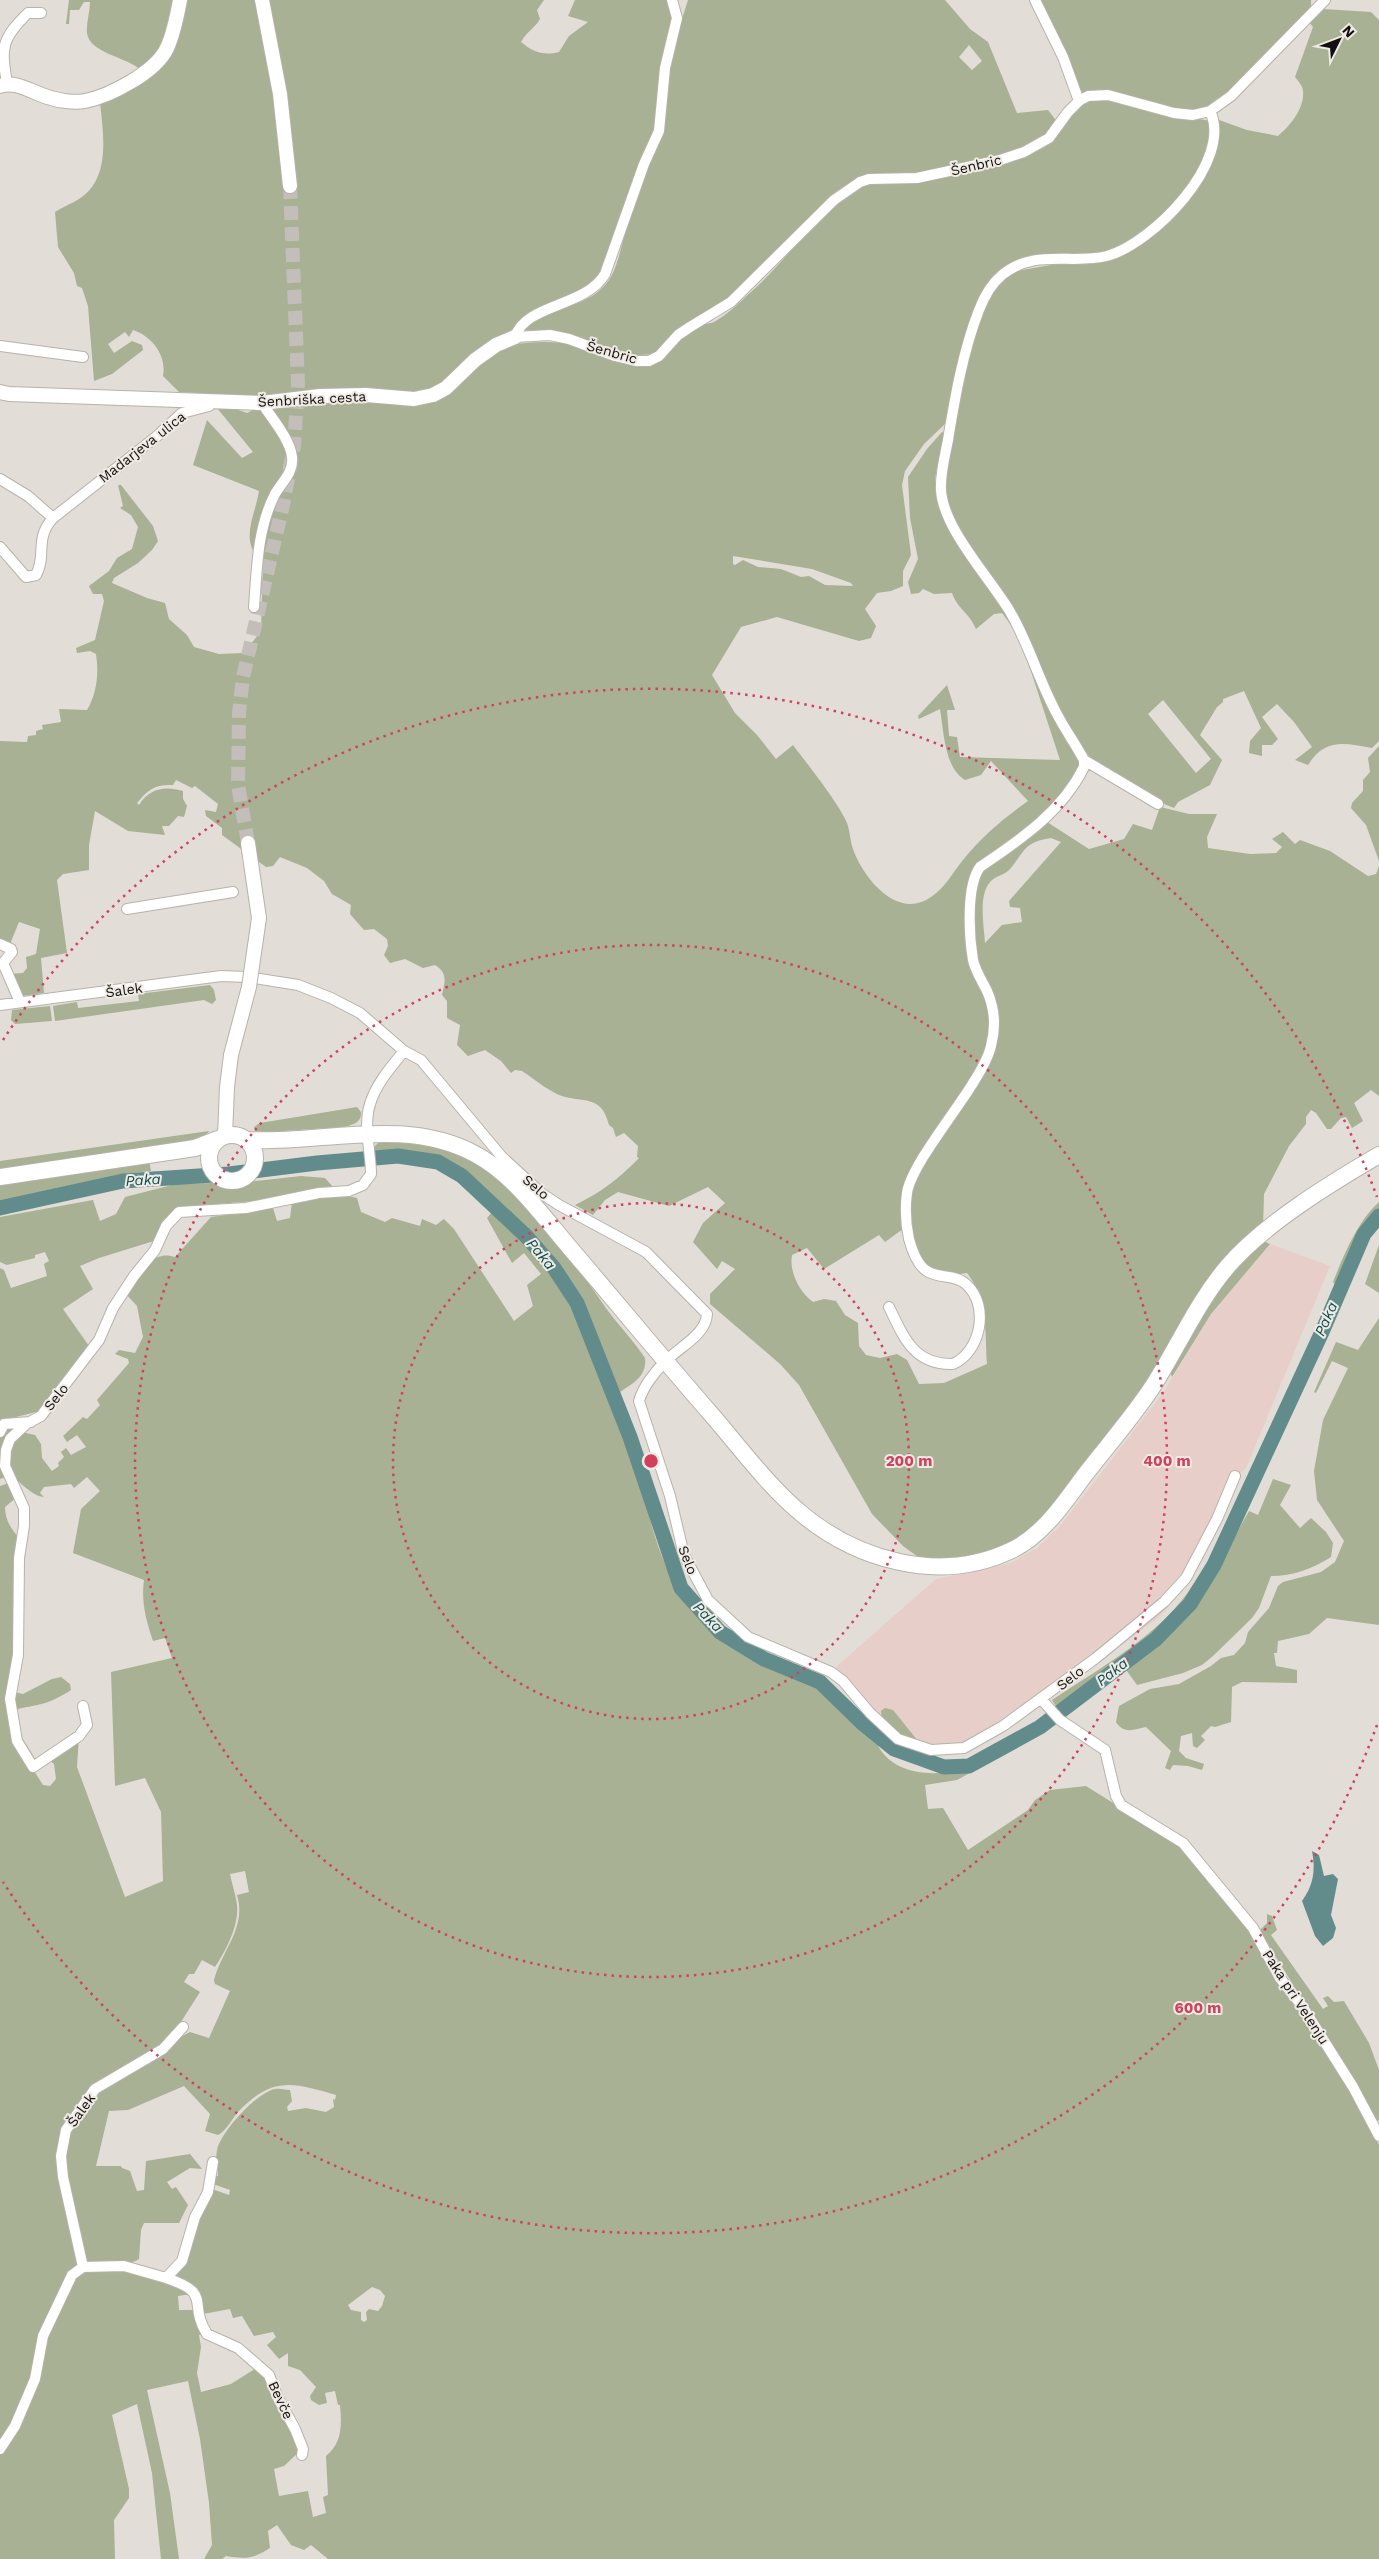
<svg xmlns="http://www.w3.org/2000/svg" width="1379" height="2559" font-family="'Work Sans',sans-serif">
  <style>
    .industrial { fill: #e7cec8 }
    .green { fill: #a8b193; fill-rule: evenodd }
    .water { fill: #628c8c }
    .lines { fill: none; stroke-linecap: round; stroke-linejoin: round }
    .river { stroke: #628c8c; stroke-width: 15 }
    .secondary-tunnel { stroke: #c3beb9; stroke-width: 14; stroke-dasharray: 14 7; stroke-linecap: butt }
    .street-casing { stroke: #b7b2ab; stroke-width: 12 }
    .secondary-casing { stroke: #b7b2ab; stroke-width: 16 }
    .primary-casing { stroke: #b7b2ab; stroke-width: 18 }
    .street { stroke: #fff; stroke-width: 10 }
    .secondary { stroke: #fff; stroke-width: 14 }
    .primary { stroke: #fff; stroke-width: 16 }
    .secondary-bridge-casing { stroke: #b7b2ab; stroke-width: 16; stroke-linecap: butt }
    .secondary-bridge { stroke: #fff; stroke-width: 14 }
    .ring { fill: none; stroke: #d1415d; stroke-width: 2.5; stroke-dasharray: 2.5 5 }
    .labels { text-anchor: middle; dominant-baseline: central; stroke-width: 4; stroke-linejoin: round; paint-order: stroke }
    .street-label { font-size: 14px; fill: #12100e; stroke: #f0eae4 }
    .water-label { font-size: 15px; font-style: italic; fill: #0b4c4d; stroke: #f0eae4 }
    .centre { fill: #d1415d; stroke: #f0eae4; stroke-width: 2.5 }
    .ring-label { font-size: 15px; text-anchor: middle; font-weight: bold; fill: #d1415d; stroke: #f0eae4; stroke-width: 4; stroke-linejoin: round; paint-order: stroke }
  </style>
  <rect width="100%" height="100%" fill="#e2ddd7"/>
  <!-- industrial -->
  <path class="industrial" d="M1270 1244 1330 1266 1246 1468 1239 1474 1230 1473 1219 1519 1194 1574 1177 1597 1158 1618 1075 1679 1054 1684 979 1735 960 1744 941 1746 918 1741 882 1720 836 1667 936 1579 1011 1563 1037 1548 1060 1526 1163 1393 1211 1314Z"/>
  <!-- green -->
  <path class="green" d="M69 0H180L166 46 141 70C127 57 89 53 87 33 86 23 90 12 90 2H84L79 10H70L69 24H66Z
    M186 0H544L537 10 540 19C535 28 526 32 521 42 533 52 543 56 559 52L569 36 588 22 568 16 575 0H668L673 13 658 121 600 279 535 314 432 392 252 400 231 395 179 392 163 376C167 356 152 336 133 330L129 337 125 332 108 344 114 353 132 341 142 345 143 350 112 374 94 381 88 306 82 288 77 286 74 273 58 247 55 212C64 206 74 203 82 197 111 176 103 132 100 102L144 78Z
    M688 0H945L970 29 988 42 1017 113 1048 110 1058 123 1051 135 1025 150 924 173 862 177 749 287 656 354 624 356 583 340 525 330C545 306 586 309 606 284 617 271 620 250 625 234 652 158 663 77 688 0ZM969 45 982 61 972 70 959 57Z
    M1037 0H1311V9L1228 95 1204 109 1185 112 1089 91 1081 93Z
    M1323 9 1371 12 1379 20V741L1372 748C1344 743 1325 738 1308 765L1295 760 1312 747 1294 722 1277 704 1262 717 1278 739 1272 745H1262V756L1249 753 1250 741 1261 728 1244 691 1223 699V702L1217 707 1200 735 1222 760 1210 785 1178 802 1174 808 1157 801 1094 762 1081 746 1062 718 1011 607 949 513 941 493 967 360 981 313 989 297 1007 277 1016 271 1080 260 1108 258 1184 204 1197 191 1208 170 1218 136 1219 120 1247 130 1278 136C1290 126 1305 108 1303 91 1303 86 1298 81 1295 77L1313 27 1309 22ZM1163 700 1211 759 1196 773 1148 714Z
    M1091 99H1101L1145 110 1211 121C1218 171 1160 231 1116 249 1104 253 1091 253 1078 255 1057 258 1035 263 1014 267L1002 274 985 292 977 308 963 352 947 422 924 444 905 471 902 485 911 555 903 571V586L891 591 877 593 865 609 876 626 871 638 859 641 777 617 741 627 712 675 735 713 757 735 776 759 793 745C808 765 838 802 847 823 850 831 850 841 853 849 863 878 898 921 931 897 945 888 953 872 963 860 981 837 1005 817 1028 801L991 761 981 775 965 780C944 767 944 732 940 709L919 719 918 716 947 685 955 710H947L949 736 957 737 960 757 1060 760 1026 656 1013 628 1002 613 994 614 976 629C968 611 959 611 952 593L934 594 923 589 919 593 911 594 908 582 918 559 910 518 908 477 927 449 942 432 944 433 935 479 936 495 944 515 1006 608 1025 644 1048 701 1081 759C1079 803 1002 847 971 872 962 898 966 947 975 973 982 991 994 1006 992 1026 987 1084 927 1127 908 1177 901 1194 903 1211 903 1229L885 1242 879 1235 824 1269 807 1248 792 1255C789 1271 799 1292 813 1302L824 1299 836 1301 845 1315 858 1323 859 1346 866 1355 880 1358 897 1354 907 1360 919 1384 944 1383 987 1364C985 1332 988 1300 967 1273 956 1275 941 1274 930 1269 908 1258 907 1195 916 1176 940 1122 990 1085 998 1024 1001 1003 984 982 978 963 972 942 968 888 981 870L1047 822 1089 849 1124 839 1133 824 1152 830 1160 807 1189 814H1217L1207 837 1208 848 1250 854 1276 853 1282 847 1272 839 1283 832 1295 844 1300 840 1330 851 1368 876 1376 874 1379 866V1096L1371 1090 1354 1103 1363 1121 1352 1128 1346 1117 1341 1118 1331 1129H1327L1316 1113 1311 1110 1306 1117V1124L1289 1146 1264 1194 1263 1228 1216 1271 1131 1406 1034 1528 1022 1538 1002 1548 971 1556 945 1560 921 1559 903 1546 872 1514 799 1385 780 1364 710 1304V1294L735 1269 722 1261 717 1269 693 1242 703 1223 725 1203 708 1187 669 1206 618 1192 605 1200 593 1215 575 1205C600 1193 620 1178 639 1158L637 1157 638 1146 624 1133 616 1137 613 1128 609 1125C601 1093 583 1104 559 1095 546 1089 534 1079 522 1071L515 1070 511 1073 501 1061 485 1050 468 1056 457 1045 460 1025 447 1018V1001L442 995C445 982 448 973 435 965L423 968 405 959 390 963 384 955 388 946 387 939 374 929 364 930 350 914 351 905 332 894 324 881 307 868 280 857 273 866 266 867 222 835V828L206 816 205 810 216 812 218 804 195 786 192 788 176 780 173 785C156 784 148 789 137 803L139 805C150 788 165 786 183 791V799L187 806 184 817 178 816 169 826H162L165 835 128 831 95 811 89 845V870L63 874 57 880 67 953 41 958 44 993 21 996 10 974 23 973 27 968 26 957 36 954 40 929 19 922 10 944 0 939V741L27 742 28 736 36 735V731L43 729 42 725 61 722 59 709 87 710C97 693 99 673 96 654L90 651 77 653 76 648 95 640 104 601 102 594H93L89 586 109 571 117 558 132 549 138 527 131 515 120 508 123 506 118 485H121L153 526 158 541 152 550 138 563 114 578 112 583 147 598 165 603 169 619 187 635 194 647 219 654 244 653 261 631 263 563 261 548 269 515 296 469 295 455 267 407 270 404C303 400 336 397 369 398 389 399 411 406 430 400 462 391 477 350 511 345 532 341 556 341 577 345 601 349 623 371 649 364 667 359 677 340 692 328 699 323 707 325 714 322 727 315 740 302 751 292 785 262 811 222 846 194 869 176 896 183 923 178 957 172 992 165 1025 156 1065 144 1061 115 1091 99ZM733 556 812 569 851 583 853 586 825 585 809 576 801 577 781 569 758 567 743 560 735 565 733 564ZM1051 838 1061 842 1009 901 1010 907 1020 908 1022 922 1002 925 985 943C984 926 978 896 990 882 995 876 1005 875 1010 869 1025 851 1024 842 1051 838Z
    M217 408H233L247 413 257 408 263 411C270 422 284 437 287 450 293 470 262 530 254 552 243 535 256 511 259 491L193 465 207 420 242 458 253 452Z
    M1379 746V861L1366 825 1351 808 1352 803 1363 791V780L1370 772 1368 758Z
    M210 985 214 990 216 1000 212 1004 204 1000 55 1021 53 1006 77 1002 78 1008 139 1001 138 994Z
    M50 1006 52 1021 15 1024 11 1020 12 1010Z
    M357 1107 361 1112C362 1123 352 1125 343 1127L268 1132 256 1131 254 1127 260 1123Z
    M209 1131 202 1141 0 1169V1161Z
    M398 1142C428 1145 458 1151 484 1168 528 1197 571 1257 601 1301 614 1321 632 1338 645 1358 647 1376 634 1383 620 1392L586 1311 572 1288 526 1230 473 1179 440 1159 401 1153 374 1155V1147L378 1143Z
    M149 1160 151 1171 122 1174 0 1204V1185Z
    M452 1173C503 1214 553 1263 583 1323 593 1342 597 1363 605 1383 614 1406 625 1427 632 1450 647 1502 654 1560 689 1605 709 1632 742 1654 772 1669 785 1675 799 1676 811 1683 835 1697 855 1723 876 1741 890 1777 939 1778 970 1767 985 1761 999 1753 1012 1747L1015 1748 957 1780 925 1785 928 1809 943 1808 968 1850 1028 1810 1035 1800 1050 1790 1086 1786 1180 1845 1247 1925 1278 1981 1351 2088 1379 2145V2559H328L311 2545 304 2550 291 2545 277 2525 268 2531 270 2548C253 2559 246 2559 226 2556L222 2559H204L212 2545 209 2503 200 2439 188 2381 147 2390 170 2493 179 2559H161L152 2473 137 2404 112 2415 129 2489V2498L114 2520 115 2559H0V1486L9 1483 17 1497 5 1507C5 1520 11 1529 20 1539L16 1563V1656L9 1681 13 1692 23 1694 52 1679 61 1677 70 1684 71 1690C59 1698 46 1704 32 1706 24 1708 20 1707 13 1712 12 1734 36 1751 35 1764 35 1767 33 1769 34 1771L43 1785 50 1786 56 1779 54 1764 48 1759 79 1736 77 1767 125 1897 163 1881 161 1812 145 1778 115 1786 111 1672 172 1658 165 1638 153 1641C146 1620 141 1602 144 1580L73 1553 81 1509 100 1491 87 1477 74 1488 71 1484 44 1487 40 1493 44 1497C36 1496 33 1493 26 1488 8 1473 6 1465 11 1442L21 1432 35 1435 41 1444 42 1458 52 1471 59 1466 58 1463 64 1457 61 1452 66 1448 71 1455 86 1447 77 1435 67 1442 63 1436 83 1417 87 1419 100 1405 97 1400 129 1363 128 1359 115 1354 119 1350 135 1353 143 1337 137 1306 126 1294C131 1281 147 1258 162 1256 166 1255 171 1256 175 1257L211 1217 273 1208 277 1221 290 1218 292 1202C313 1197 336 1192 357 1198L361 1212 385 1222 392 1218 420 1226 422 1219 436 1225 444 1219 454 1229 514 1321 533 1306 527 1285 541 1274 524 1253 512 1263 487 1218 492 1212 451 1176ZM245 1871 249 1892 237 1895C247 1927 222 1950 214 1980L215 1984 230 1991 209 2038 190 2032C173 2040 161 2055 144 2065 131 2072 116 2076 103 2085 94 2092 88 2103 81 2112 55 2150 62 2178 77 2220 82 2234 79 2251 89 2263 100 2264 131 2266 139 2259L141 2230 144 2223H179L188 2205 176 2187 172 2189 167 2182 190 2168 202 2169 190 2154 146 2161 144 2190 137 2191 130 2171 122 2168 121 2166H96L109 2111 128 2110 184 2086 210 2114 205 2131 218 2135C226 2131 232 2119 238 2112 272 2076 293 2082 336 2095L335 2100 333 2099 334 2107 326 2112 306 2108 288 2111 287 2107 292 2101 290 2090C286 2090 280 2088 275 2089 256 2093 221 2132 217 2150 216 2156 216 2163 215 2170H218V2176H214L213 2184 230 2190 229 2195 212 2189C208 2198 202 2205 199 2213 191 2233 191 2263 171 2276L196 2288 200 2296 203 2314 230 2309 233 2318 242 2316 254 2336 273 2332 276 2337 267 2345 279 2359 288 2353V2366L300 2370 316 2387 310 2396 311 2400 319 2405 327 2403 325 2393 335 2391 338 2405H340C342 2425 342 2443 326 2456L328 2495 323 2497 326 2513 313 2517 308 2491 279 2496 274 2469 284 2466 300 2451C299 2436 269 2378 258 2367L231 2384 201 2392 197 2373 201 2347 199 2335 203 2334 196 2310H179L178 2296 191 2294 190 2289 130 2268 83 2271 79 2268C83 2227 47 2175 62 2137 68 2120 83 2095 98 2084 122 2068 172 2056 179 2025L200 1992 184 1982 189 1974H194L202 1960 215 1967C226 1950 239 1926 237 1905 236 1896 232 1884 230 1874ZM372 2287 380 2290 385 2296 382 2306 378 2311 369 2309 366 2312 367 2320 364 2322 361 2320V2312L351 2310 348 2305Z
    M301 1176 325 1178 333 1187 255 1201 179 1207 167 1217 157 1240 99 1258 80 1266 93 1289 63 1309 89 1346 40 1411 8 1419 16 1426 9 1436 6 1477 0 1479V1268L4 1270 11 1288 47 1276 44 1264 49 1261 45 1252 35 1255V1258L7 1265 0 1262V1217L93 1200 100 1221 116 1214 125 1197 176 1184 248 1182Z
    M1379 1202V1210L1363 1232 1336 1286 1333 1282C1344 1255 1357 1222 1379 1202Z
    M1263 1241 1270 1244 1211 1314 1172 1377 1170 1371 1220 1285Z
    M1379 1245V1293L1365 1284Z
    M1379 1318V1625L1327 1618 1309 1634 1278 1641 1277 1653H1274L1276 1666 1297 1670V1683L1242 1682 1232 1687 1231 1722 1215 1727 1211 1726 1201 1736 1205 1740 1197 1748 1193 1746 1192 1733 1181 1736 1179 1751 1186 1758 1204 1764 1202 1770 1188 1766 1173 1765 1170 1770 1165 1768 1171 1751 1146 1727C1133 1730 1124 1734 1116 1722L1119 1706 1150 1689 1179 1684 1211 1666 1221 1658 1234 1655 1245 1643 1248 1632 1269 1608 1278 1586 1283 1582 1321 1572 1335 1562 1344 1541 1317 1500 1314 1471 1323 1420 1348 1368 1332 1361 1316 1393 1314 1392 1336 1342 1358 1350Z
    M1273 1479 1291 1485 1280 1505 1300 1528 1311 1518 1326 1532 1333 1543 1331 1557C1312 1569 1293 1576 1271 1576L1259 1608 1252 1618 1213 1656 1202 1665 1183 1673 1137 1685 1124 1667 1187 1617 1198 1602 1249 1511 1258 1515Z
    M1194 1583 1199 1586C1173 1630 1098 1677 1056 1706L1052 1700C1100 1668 1164 1633 1194 1583Z
    M885 1708 893 1710 918 1741 894 1731 882 1720 881 1711Z
    M1267 1914 1272 1916 1277 1930 1271 1935 1323 2009 1328 2006 1323 1998 1328 1996 1334 2002 1344 2001 1369 2043 1379 2070V2120L1377 2121 1263 1936 1260 1930 1267 1923Z"/>
  <!-- water -->
  <path class="water" d="M1312 1851 1319 1855 1324 1876 1333 1874 1338 1879 1331 1915 1336 1928 1333 1938 1323 1946 1315 1936 1302 1901C1313 1886 1316 1871 1312 1851Z"/>
  <g class="lines">
    <!-- river -->
    <path class="river" d="M0 1208 123 1181 229 1174 317 1163 398 1156 438 1162 462 1176 526 1236 554 1268 577 1303 630 1437 681 1588 720 1632 764 1659 820 1682 862 1723 894 1749 944 1767 969 1766 1040 1727 1156 1639 1190 1604 1214 1565 1322 1332 1364 1234 1379 1216"/>
    <!-- secondary-tunnel -->
    <path class="secondary-tunnel" d="M248 843 238 785 239 713 243 677 283 505 294 446 298 384 290 186"/>
    <!-- street casing -->
    <g class="street-casing">
      <path id="street" d="M672 0 677 18 665 68 659 131 644 164 605 274C586 307 525 304 515 337L550 335 569 339 615 356 636 361H649L659 356 678 335 690 327 731 302 834 200 860 182 869 179 917 178 1000 160 1024 152 1049 138 1068 112 1079 101 1088 96 1108 95 1174 113 1193 115 1210 111 1231 96 1325 0
        M1035 0 1063 57 1079 101
        M7 83C1 48 1 39 28 13H41
        M0 346 83 357
        M0 479 28 496 53 518
        M0 547 26 577 36 575C47 555 34 539 53 518L156 437 182 413 209 406
        M254 607C257 569 257 529 275 494 282 482 294 472 292 457 290 439 272 419 262 403L258 405
        M1084 760 1158 804
        M127 909 233 892
        M0 944 11 949 12 952 3 963 20 1002
        M0 1005 221 976 248 977 298 985 331 998 360 1013 404 1051 421 1060 502 1157 541 1193 559 1205 646 1252 707 1314C706 1335 679 1347 666 1361 655 1371 643 1387 639 1401L670 1496 684 1555 708 1600 748 1637 831 1672 843 1681 870 1713 898 1739 931 1750 964 1748 1003 1726 1096 1658 1164 1602 1186 1578 1217 1519 1235 1476
        M889 1307C904 1338 914 1365 953 1364 981 1352 990 1305 966 1284 955 1274 939 1279 927 1271 917 1265 912 1250 909 1239 906 1225 905 1207 907 1193 911 1166 957 1110 973 1083 980 1072 988 1059 991 1046 996 1027 995 1009 987 991 982 981 975 970 973 960 969 936 966 886 980 867 1021 839 1061 813 1084 767V760C1076 745 1066 731 1058 716 1039 682 1029 643 1009 610 989 577 943 528 941 490 940 474 945 456 948 440 955 397 963 351 979 310 984 297 991 284 1002 275 1035 248 1071 265 1107 256 1152 244 1234 161 1210 111
        M0 1432 4 1424 31 1422
        M1041 1699 1060 1720 1105 1750 1116 1796 1121 1805 1183 1843 1253 1928 1280 1978 1302 2006 1353 2087 1379 2136
        M83 1706 87 1725 79 1736 33 1767 17 1741 10 1699 18 1655 19 1558 24 1526V1508L5 1466 6 1450 10 1439 26 1424 41 1416 99 1340 113 1308 134 1276 155 1250 166 1226 179 1212 246 1208 319 1193 349 1191 363 1185 371 1174C371 1153 363 1125 370 1104 376 1084 391 1067 404 1051
        M83 2267 63 2177 61 2156 66 2130 95 2089 163 2049 183 2027
        M166 2278C214 2294 187 2302 207 2334L238 2348 269 2375 277 2396 295 2429 303 2449 302 2455
        M0 2449 15 2426 35 2379 43 2336 72 2275 83 2267 124 2266 166 2278 182 2261 195 2217 208 2192 213 2162"/>
    </g>
    <!-- secondary casing -->
    <g class="secondary-casing">
      <path id="secondary" d="M262 0 280 94 290 186
        M0 86C17 80 34 94 51 98 60 101 75 103 85 101 110 96 156 72 167 48 174 33 177 16 180 0
        M0 392 9 394 262 403 320 396 366 395 414 399 433 395 446 388 475 360 496 345 515 337
        M225 1136 227 1087 231 1055"/>
    </g>
    <!-- primary casing -->
    <g class="primary-casing">
      <path id="primary" d="M209 1158a23 23 0 1 1 46 0a23 23 0 1 1-46 0Z
        M246 1140C322 1144 404 1116 475 1154 514 1175 541 1214 570 1248 617 1303 663 1359 711 1414 737 1444 766 1483 796 1509 854 1560 939 1585 1012 1550 1043 1535 1064 1503 1084 1476 1107 1446 1132 1418 1153 1386 1178 1347 1197 1302 1228 1266 1264 1224 1331 1183 1379 1155
        M0 1177 195 1148 218 1139"/>
    </g>
    <!-- street -->
    <use href="#street" class="street"/>
    <!-- secondary -->
    <use href="#secondary" class="secondary"/>
    <!-- primary -->
    <use href="#primary" class="primary"/>
    <!-- secondary-bridge casing -->
    <g class="secondary-bridge-casing">
      <path id="secondary-bridge" d="M231 1055 249 987 259 918 248 843"/>
    </g>
    <!-- secondary-bridge -->
    <use href="#secondary-bridge" class="secondary-bridge"/>
  </g>
  <!-- distance rings -->
  <g class="ring">
    <circle cx="651" cy="1461" r="258"/>
    <circle cx="651" cy="1461" r="516"/>
    <path d="M1377 1725A773 773 0 0 1 3 1882M3 1040A773 773 0 0 1 1377 1197"/>
  </g>
  <g class="labels">
    <!-- street labels -->
    <g class="street-label">
      <text transform="translate(976 165) rotate(-13)">Šenbric</text>
      <text transform="translate(612 352) rotate(16)">Šenbric</text>
      <text transform="translate(312 399) rotate(-3)">Šenbriška cesta</text>
      <text transform="translate(142 447) rotate(-38)">Madarjeva ulica</text>
      <text transform="translate(124 990) rotate(-8)">Šalek</text>
      <text transform="translate(536 1187) rotate(40)">Selo</text>
      <text transform="translate(56 1397) rotate(-52)">Selo</text>
      <text transform="translate(688 1560) rotate(69)">Selo</text>
      <text transform="translate(1070 1678) rotate(-37)">Selo</text>
      <text transform="translate(1296 1997) rotate(57)">Paka pri Velenju</text>
      <text transform="translate(81 2110) rotate(-54)">Šalek</text>
      <text transform="translate(281 2400) rotate(65)">Bevče</text>
    </g>
    <!-- water labels -->
    <g class="water-label">
      <text transform="translate(143 1180) rotate(-4)">Paka</text>
      <text transform="translate(541 1254) rotate(50)">Paka</text>
      <text transform="translate(1326 1319) rotate(-66)">Paka</text>
      <text transform="translate(708 1617) rotate(46)">Paka</text>
      <text transform="translate(1112 1672) rotate(-38)">Paka</text>
    </g>
  </g>
  <circle cx="651" cy="1461" r="8" class="centre"/>
  <g class="ring-label">
    <text x="909" y="1466">200 m</text>
    <text x="1167" y="1466">400 m</text>
    <text x="1198" y="2013">600 m</text>
  </g>
  <!-- north arrow -->
  <g transform="translate(1339 40) rotate(48)" stroke="#f0eae4" stroke-width="4" paint-order="stroke">
  <path d="M0-4L9 19L0 12L-9 19Z" fill="#12100e"/>
  <text y="-8" font-size="14" font-weight="bold" text-anchor="middle" fill="#12100e">N</text>
  </g>
</svg>
